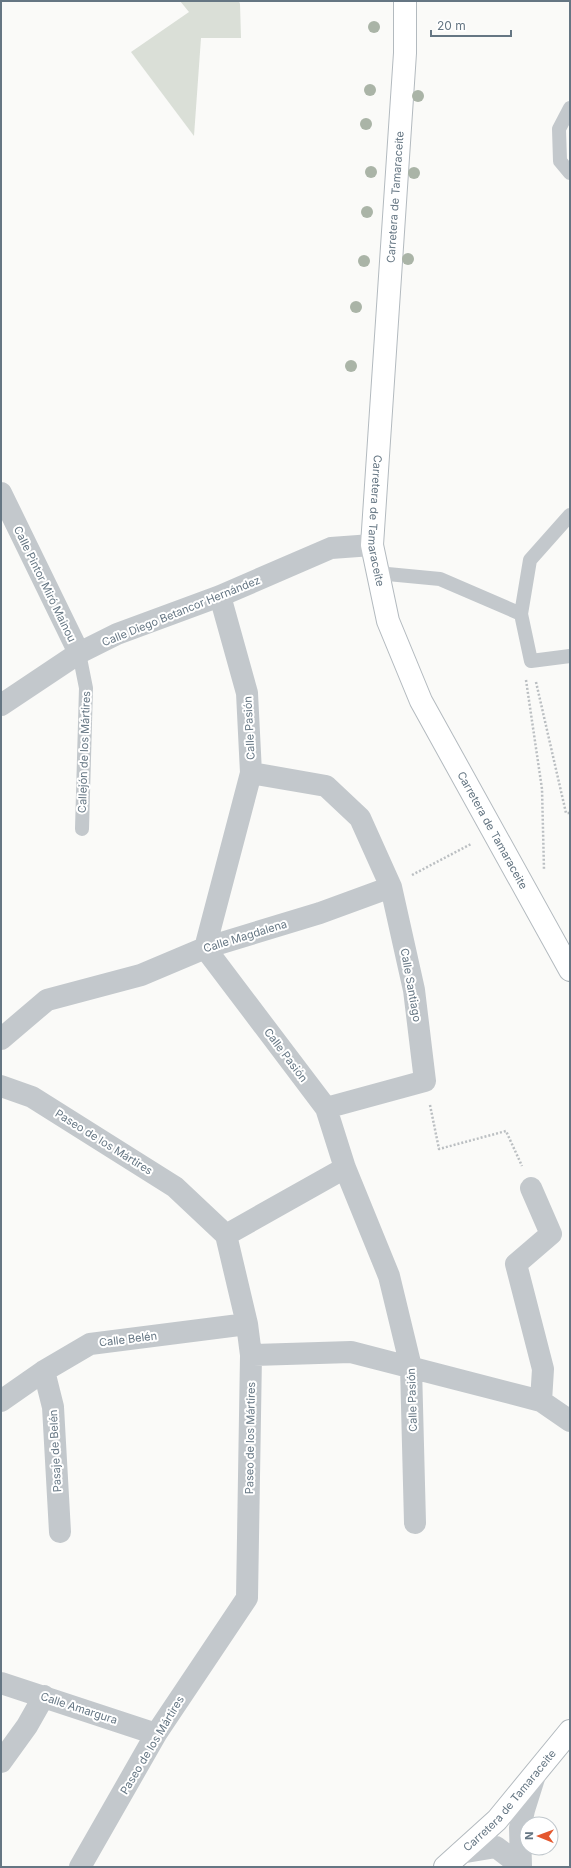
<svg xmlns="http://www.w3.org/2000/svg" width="571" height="1868" font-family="Inter,sans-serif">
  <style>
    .green { fill: #dadfd7 }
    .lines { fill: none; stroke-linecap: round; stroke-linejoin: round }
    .secondary-casing { stroke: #b3babf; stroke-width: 24 }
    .path { stroke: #bbbfc2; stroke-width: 2.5; stroke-dasharray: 2 2; stroke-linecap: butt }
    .service { stroke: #c3c8cc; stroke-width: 14 }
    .minor { stroke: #c3c8cc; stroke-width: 22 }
    .tertiary { stroke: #c3c8cc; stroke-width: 22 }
    .secondary { stroke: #fff; stroke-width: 22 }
    .tree { fill: #aab4a7 }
    .labels { text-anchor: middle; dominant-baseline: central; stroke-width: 4; stroke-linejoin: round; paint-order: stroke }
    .street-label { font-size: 11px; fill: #657683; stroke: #fff }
  </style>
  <rect width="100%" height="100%" fill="#fafaf8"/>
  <!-- green -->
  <path class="green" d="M180 1H239L240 4 241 38H201L194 136 131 52 189 12Z"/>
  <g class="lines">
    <!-- secondary casing -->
    <g class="secondary-casing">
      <g id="secondary">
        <path id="s1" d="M405 1V53L372 545 388 621 421 701 570 970"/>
        <path id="s2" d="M445 1867 497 1820 570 1731"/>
      </g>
    </g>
    <!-- path -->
    <path class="path" d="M526 680 542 789 544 870
      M536 682 566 813H570
      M412 875 471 844
      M430 1105 439 1149 506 1131 522 1166"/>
    <!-- service -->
    <path class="service" d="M570 108 559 129 560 161 570 173
      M377 573 440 579 521 614 530 560 570 515
      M521 614 531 661 570 656
      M79 653 86 688 82 829"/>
    <!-- minor -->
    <path class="minor" d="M1 493 79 653
      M220 596 247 693 251 773 205 948 326 1108 345 1168 389 1276 411 1367 415 1523
      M1 705 79 653 117 634 220 596 331 548 372 545
      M251 773 326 786 360 818 391 887 414 990 425 1081 326 1108
      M1 1039 47 1000 141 975 205 948 320 913 391 887
      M1 1086 32 1097 175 1187 226 1235 247 1324 251 1355 247 1598 156 1734 80 1867
      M531 1188 551 1234 516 1264 543 1369 541 1401
      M226 1235 345 1168
      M251 1355 351 1352 541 1401 570 1421
      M44 1371 53 1407 60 1532
      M1 1401 44 1371 90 1344 247 1324
      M1 1683 156 1734
      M1 1762 27 1726 44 1696"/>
    <!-- tertiary -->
    <path class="tertiary" d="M460 1853 496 1847 521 1866
      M521 1866 520 1828 524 1810 535 1775"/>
    <!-- secondary -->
    <use href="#secondary" class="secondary"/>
  </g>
  <!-- trees -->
  <g class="tree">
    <circle cx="374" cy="27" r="6"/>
    <circle cx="370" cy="90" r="6"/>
    <circle cx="418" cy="96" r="6"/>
    <circle cx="366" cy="124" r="6"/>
    <circle cx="371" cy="172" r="6"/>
    <circle cx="414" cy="173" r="6"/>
    <circle cx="367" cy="212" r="6"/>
    <circle cx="408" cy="259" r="6"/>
    <circle cx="364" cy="261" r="6"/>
    <circle cx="356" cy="307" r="6"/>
    <circle cx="351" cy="366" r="6"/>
  </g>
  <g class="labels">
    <!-- street labels -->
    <g class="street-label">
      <text transform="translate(395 197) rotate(-86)">Carretera de Tamaraceite</text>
      <text stroke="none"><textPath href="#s1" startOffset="521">Carretera de Tamaraceite</textPath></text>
      <text transform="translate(45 584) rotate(64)">Calle Pintor Miró Mainou</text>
      <text transform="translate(181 611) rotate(-22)">Calle Diego Betancor Hernández</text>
      <text transform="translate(249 728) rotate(-93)">Calle Pasión</text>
      <text transform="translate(84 752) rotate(-88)">Callejón de los Mártires</text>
      <text stroke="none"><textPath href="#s1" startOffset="857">Carretera de Tamaraceite</textPath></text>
      <text transform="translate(245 936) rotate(-17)">Calle Magdalena</text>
      <text transform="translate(411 985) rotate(80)">Calle Santiago</text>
      <text transform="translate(286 1055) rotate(53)">Calle Pasión</text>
      <text transform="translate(104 1142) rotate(32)">Paseo de los Mártires</text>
      <text transform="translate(128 1339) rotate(-7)">Calle Belén</text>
      <text transform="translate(412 1400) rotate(-92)">Calle Pasión</text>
      <text transform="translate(250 1438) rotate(-89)">Paseo de los Mártires</text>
      <text transform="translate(55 1451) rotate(-93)">Pasaje de Belén</text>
      <text transform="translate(79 1708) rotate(18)">Calle Amargura</text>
      <text transform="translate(152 1745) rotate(-59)">Paseo de los Mártires</text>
      <text stroke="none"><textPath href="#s2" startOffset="93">Carretera de Tamaraceite</textPath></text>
    </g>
  </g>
  <!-- border -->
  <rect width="571" height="1868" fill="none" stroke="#657683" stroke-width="4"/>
  <!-- north arrow -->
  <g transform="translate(539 1836) rotate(271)"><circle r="19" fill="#ffffff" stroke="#c1c8cd"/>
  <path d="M0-3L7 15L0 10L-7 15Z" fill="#e4572e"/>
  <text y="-6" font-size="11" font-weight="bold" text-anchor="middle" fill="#657683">N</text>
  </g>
  <!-- scale -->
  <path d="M431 30v6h80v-6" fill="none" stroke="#657683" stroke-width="2"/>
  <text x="437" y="30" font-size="12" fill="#657683" stroke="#ffffff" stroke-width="3" paint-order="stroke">20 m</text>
</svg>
